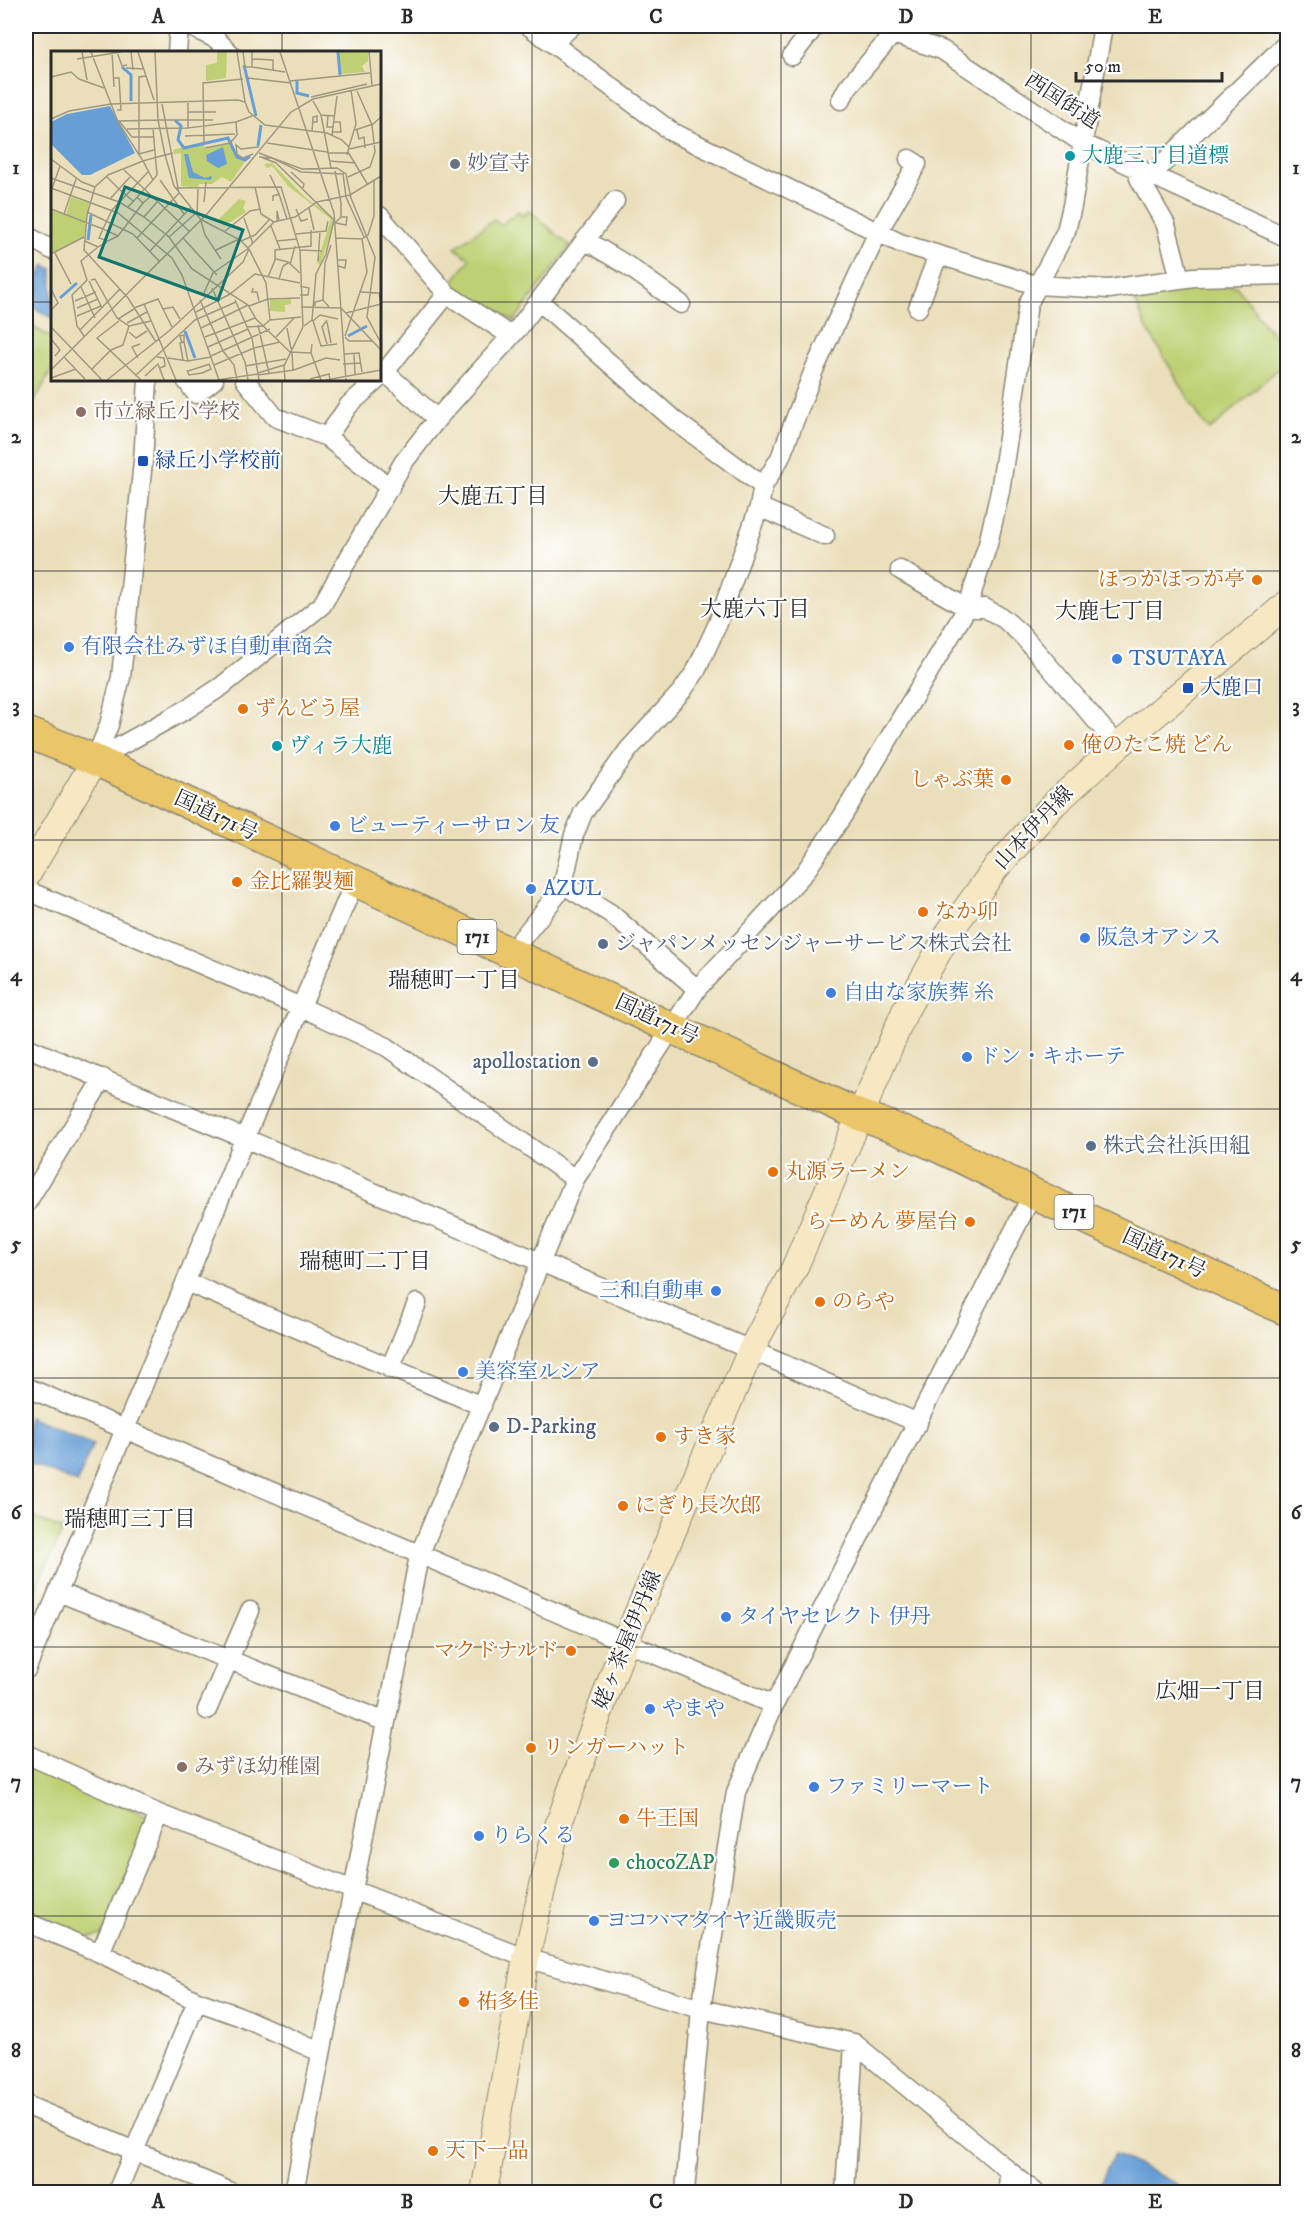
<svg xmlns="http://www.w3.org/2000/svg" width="1313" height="2218" font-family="'IM FELL DW Pica','Noto Serif JP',serif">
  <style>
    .green { fill: #bed073; stroke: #747e4f; stroke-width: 1.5 }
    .water { fill: #669fd5; stroke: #486580; stroke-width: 1.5 }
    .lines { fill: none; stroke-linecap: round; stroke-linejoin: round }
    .minor-casing { stroke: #8b8573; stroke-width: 21 }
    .secondary-casing { stroke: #8b8573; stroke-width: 28 }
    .trunk-casing { stroke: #8b8573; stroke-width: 33 }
    .minor { stroke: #fff; stroke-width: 18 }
    .secondary { stroke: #f7e8c3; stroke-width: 26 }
    .trunk { stroke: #eac669; stroke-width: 30 }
    .grid { fill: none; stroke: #2b2b2b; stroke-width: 1.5; stroke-opacity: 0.55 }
    .culture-dot { fill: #0f9aa8; stroke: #fff; stroke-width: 2 }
    .worship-dot { fill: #6b7280; stroke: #fff; stroke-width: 2 }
    .education-dot { fill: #8d6e63; stroke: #fff; stroke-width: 2 }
    .transit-dot { fill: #1a4fb4; stroke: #fff; stroke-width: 2 }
    .food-dot { fill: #e8710a; stroke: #fff; stroke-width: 2 }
    .shop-dot { fill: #3f7fe0; stroke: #fff; stroke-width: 2 }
    .service-dot { fill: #5c6f8a; stroke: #fff; stroke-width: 2 }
    .leisure-dot { fill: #2e9e5b; stroke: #fff; stroke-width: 2 }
    .labels { text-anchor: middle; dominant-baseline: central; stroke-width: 4.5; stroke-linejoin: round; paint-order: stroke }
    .shield { fill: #fff; stroke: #6b6b6b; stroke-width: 1.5 }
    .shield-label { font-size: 20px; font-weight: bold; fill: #2b2b2b }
    .street-label { font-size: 21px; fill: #2b2b2b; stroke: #fff }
    .culture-label { font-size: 21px; fill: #0d838f; stroke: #fff; text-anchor: start }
    .worship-label { font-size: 21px; fill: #5b616d; stroke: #fff; text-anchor: start }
    .education-label { font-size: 21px; fill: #785e54; stroke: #fff; text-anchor: start }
    .transit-label { font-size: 21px; fill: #164399; stroke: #fff; text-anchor: start }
    .food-label { font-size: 21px; fill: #c56008; stroke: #fff; text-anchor: start }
    .shop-label { font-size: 21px; fill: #366cbe; stroke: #fff; text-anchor: start }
    .service-label { font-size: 21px; fill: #4e5e75; stroke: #fff; text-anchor: start }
    .leisure-label { font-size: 21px; fill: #27864d; stroke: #fff; text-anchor: start }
    .neighbourhood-label { font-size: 22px; fill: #2b2b2b; stroke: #fff }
    .inset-river { fill: none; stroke: #669fd5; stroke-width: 3 }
    .inset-road { fill: none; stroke: #9e9781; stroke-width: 1.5 }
    .view { fill: #0f766e; fill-opacity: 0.15; stroke: #0f766e; stroke-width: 3 }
    .inset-edge { fill: none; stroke: #2b2b2b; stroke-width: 3 }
    .neatline { fill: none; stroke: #2b2b2b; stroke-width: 2 }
    .grid-label { font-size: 20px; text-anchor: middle; font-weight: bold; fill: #2b2b2b }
  </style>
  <rect width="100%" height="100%" fill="#fff"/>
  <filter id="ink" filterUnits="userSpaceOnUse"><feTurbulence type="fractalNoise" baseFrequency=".0167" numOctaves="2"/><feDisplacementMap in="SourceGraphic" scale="12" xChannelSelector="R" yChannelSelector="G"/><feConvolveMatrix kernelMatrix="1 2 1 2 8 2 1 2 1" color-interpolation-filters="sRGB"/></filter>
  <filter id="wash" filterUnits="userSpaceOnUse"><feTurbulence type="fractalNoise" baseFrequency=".008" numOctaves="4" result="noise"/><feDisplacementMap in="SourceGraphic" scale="24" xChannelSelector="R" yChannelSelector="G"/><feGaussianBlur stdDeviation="1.35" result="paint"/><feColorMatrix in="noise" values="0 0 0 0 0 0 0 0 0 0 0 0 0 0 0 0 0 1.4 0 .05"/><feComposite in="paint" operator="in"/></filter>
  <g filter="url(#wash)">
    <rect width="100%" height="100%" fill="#ebdfbb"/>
    <!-- green -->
    <path class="green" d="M529 210 570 246 514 321 456 288 452 283 470 259 455 248 494 219 501 225 518 211 523 216Z
      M1181 283 1236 286 1287 353V361L1210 430 1203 423 1146 327 1130 289Z
      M26 323 52 338V369L26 418Z
      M26 1515 63 1530 26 1609Z
      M26 1760 150 1817 103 1935 89 1938 26 1914Z"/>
    <!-- water -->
    <path class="water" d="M45 265 52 269V318L26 303Z
      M28 1417 93 1444 77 1483 26 1462Z
      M1114 2154 1178 2184 1174 2192H1096Z"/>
  </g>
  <g filter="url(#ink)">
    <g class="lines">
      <!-- minor casing -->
      <g class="minor-casing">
        <path id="minor" d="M189 26 216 39 229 52
          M529 26 672 132 900 243 1036 285 1109 289 1194 277 1288 275
          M883 26 893 34 942 50 1084 144 1288 238
          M553 43 572 26
          M177 52 179 26
          M792 56 815 26
          M841 100 848 87 893 34
          M1141 169 1139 178 1166 225 1180 279
          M1152 174 1288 42
          M380 216 447 294 511 336
          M26 235 52 250
          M585 240 628 266 681 304
          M539 301 674 420 763 486
          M918 308 938 255
          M385 372 437 419
          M380 378 447 294
          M186 380 196 394 214 380
          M245 380 275 417 327 437 390 488
          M327 437 349 405 377 380
          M759 507 825 536
          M900 570 967 608H985L1004 619 1022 635 1118 746
          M95 760 187 709 222 686 322 605 403 463 437 419 520 326 615 201
          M95 760 109 725 121 677 143 461 148 380
          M562 884 610 913 697 989
          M26 890 301 1007 387 1047 575 1179
          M511 952 556 896 564 880 574 835 583 813 629 749 682 691 696 671 718 623 759 507 763 486 780 458 814 370 878 232 917 164 909 159
          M26 1047 751 1350 918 1423
          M26 1204 103 1078
          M186 1282 482 1406
          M390 1369 417 1303
          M26 1387 774 1705
          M58 1592 386 1722 419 1556 575 1179 697 989 805 872 842 817 967 608 988 544 1000 491 1028 304 1066 231 1072 206 1103 26
          M26 1670 244 1140 355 881
          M207 1710 250 1611
          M26 1754 159 1814 100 1953
          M159 1814 526 1958 701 2009 854 2043 845 2192
          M26 1922 100 1953 197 2001 239 2016 320 2052
          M854 2043 1009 2171 1008 2192
          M26 2105 231 2192
          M1009 2171 1035 2192
          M117 2192 197 2001
          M294 2192 386 1722
          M685 2192 701 2009 736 1792 774 1705 1033 1193"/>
      </g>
      <!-- secondary casing -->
      <g class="secondary-casing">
        <path id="secondary" d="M26 877 95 760
          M484 2192 526 1958 555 1834 625 1642 751 1350 794 1269 905 1011 950 931 995 869 1054 804 1118 746 1288 603"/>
      </g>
      <!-- trunk casing -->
      <g class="trunk-casing">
        <path id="trunk" d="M26 732 95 760 859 1115C920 1136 976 1165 1034 1194 1118 1234 1203 1272 1288 1311"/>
      </g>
      <!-- minor -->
      <use href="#minor" class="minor"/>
      <!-- secondary -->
      <use href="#secondary" class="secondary"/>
      <!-- trunk -->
      <use href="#trunk" class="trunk"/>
    </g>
  </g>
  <!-- grid -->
  <path class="grid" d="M282 26V52M532 26V2192M781 26V2192M1031 26V2192M26 302H52M380 302H1288M282 380V2192M26 571H1288M26 840H1288M26 1109H1288M26 1378H1288M26 1647H1288M26 1916H1288"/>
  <!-- markers -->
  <g class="culture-dot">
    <circle cx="1070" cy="156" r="6"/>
    <circle cx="277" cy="746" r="6"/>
  </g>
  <circle class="worship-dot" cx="455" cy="164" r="6"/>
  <g class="education-dot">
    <circle cx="81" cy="412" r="6"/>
    <circle cx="182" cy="1767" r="6"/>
  </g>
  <g class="transit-dot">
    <rect x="137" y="455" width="12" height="12" rx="3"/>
    <rect x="1182" y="682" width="12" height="12" rx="3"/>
  </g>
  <g class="food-dot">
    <circle cx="1257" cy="580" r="6"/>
    <circle cx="243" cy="709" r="6"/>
    <circle cx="1069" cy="745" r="6"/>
    <circle cx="1006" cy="780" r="6"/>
    <circle cx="237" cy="882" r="6"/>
    <circle cx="923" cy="912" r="6"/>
    <circle cx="773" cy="1172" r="6"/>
    <circle cx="970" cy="1222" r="6"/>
    <circle cx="820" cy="1302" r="6"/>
    <circle cx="661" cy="1437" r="6"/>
    <circle cx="623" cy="1506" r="6"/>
    <circle cx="571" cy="1651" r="6"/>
    <circle cx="531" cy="1748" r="6"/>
    <circle cx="624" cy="1819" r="6"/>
    <circle cx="464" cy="2002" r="6"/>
    <circle cx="433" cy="2151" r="6"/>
  </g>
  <g class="shop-dot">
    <circle cx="69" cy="647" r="6"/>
    <circle cx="1117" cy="659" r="6"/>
    <circle cx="335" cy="826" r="6"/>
    <circle cx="531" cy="889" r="6"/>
    <circle cx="1085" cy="938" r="6"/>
    <circle cx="831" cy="993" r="6"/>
    <circle cx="967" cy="1057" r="6"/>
    <circle cx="716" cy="1291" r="6"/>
    <circle cx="463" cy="1372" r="6"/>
    <circle cx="726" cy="1617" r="6"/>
    <circle cx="650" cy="1709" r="6"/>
    <circle cx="814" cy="1787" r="6"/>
    <circle cx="479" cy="1836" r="6"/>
    <circle cx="594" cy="1921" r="6"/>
  </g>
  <g class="service-dot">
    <circle cx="603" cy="944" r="6"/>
    <circle cx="593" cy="1062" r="6"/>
    <circle cx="1091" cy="1146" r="6"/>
    <circle cx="494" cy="1427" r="6"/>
  </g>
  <circle class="leisure-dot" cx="614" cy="1863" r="6"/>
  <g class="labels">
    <!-- shield labels -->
    <g class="shield">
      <rect x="457.5" y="920" width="39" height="34" rx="4.5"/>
      <rect x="1054.5" y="1195" width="39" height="34" rx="4.5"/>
    </g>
    <g class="shield-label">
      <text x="477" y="937">171</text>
      <text x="1074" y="1212">171</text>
    </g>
    <!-- street labels -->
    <g class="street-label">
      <text transform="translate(1062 101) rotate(33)">西国街道</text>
      <text transform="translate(216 816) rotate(25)">国道171号</text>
      <text transform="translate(1034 828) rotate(-47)">山本伊丹線</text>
      <text transform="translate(657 1020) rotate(25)">国道171号</text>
      <text transform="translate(1164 1254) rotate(25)">国道171号</text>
      <text transform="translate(628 1640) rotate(-68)">姥ヶ茶屋伊丹線</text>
    </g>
    <!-- culture labels -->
    <g class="culture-label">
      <text x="1082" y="156">大鹿三丁目道標</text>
      <text x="289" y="746">ヴィラ大鹿</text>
    </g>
    <!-- worship labels -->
    <g class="worship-label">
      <text x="467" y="164">妙宣寺</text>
    </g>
    <!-- education labels -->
    <g class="education-label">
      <text x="93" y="412">市立緑丘小学校</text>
      <text x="194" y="1767">みずほ幼稚園</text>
    </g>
    <!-- transit labels -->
    <g class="transit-label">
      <text x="155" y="461">緑丘小学校前</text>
      <text x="1200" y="688">大鹿口</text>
    </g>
    <!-- food labels -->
    <g class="food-label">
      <text x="1245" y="580" text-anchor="end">ほっかほっか亭</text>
      <text x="255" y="709">ずんどう屋</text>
      <text x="1081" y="745">俺のたこ焼 どん</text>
      <text x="994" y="780" text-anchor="end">しゃぶ葉</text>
      <text x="249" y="882">金比羅製麺</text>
      <text x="935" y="912">なか卯</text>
      <text x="785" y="1172">丸源ラーメン</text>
      <text x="958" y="1222" text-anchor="end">らーめん 夢屋台</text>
      <text x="832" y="1302">のらや</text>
      <text x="673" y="1437">すき家</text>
      <text x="635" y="1506">にぎり長次郎</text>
      <text x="559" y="1651" text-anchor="end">マクドナルド</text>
      <text x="543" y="1748">リンガーハット</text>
      <text x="636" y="1819">牛王国</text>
      <text x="476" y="2002">祐多佳</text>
      <text x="445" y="2151">天下一品</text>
    </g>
    <!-- shop labels -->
    <g class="shop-label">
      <text x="81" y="647">有限会社みずほ自動車商会</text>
      <text x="1129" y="659">TSUTAYA</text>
      <text x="347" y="826">ビューティーサロン 友</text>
      <text x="543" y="889">AZUL</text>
      <text x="1097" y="938">阪急オアシス</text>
      <text x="843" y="993">自由な家族葬 糸</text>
      <text x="979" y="1057">ドン・キホーテ</text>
      <text x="704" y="1291" text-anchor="end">三和自動車</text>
      <text x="475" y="1372">美容室ルシア</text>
      <text x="738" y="1617">タイヤセレクト 伊丹</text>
      <text x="662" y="1709">やまや</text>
      <text x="826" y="1787">ファミリーマート</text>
      <text x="491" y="1836">りらくる</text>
      <text x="606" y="1921">ヨコハマタイヤ近畿販売</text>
    </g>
    <!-- service labels -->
    <g class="service-label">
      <text x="615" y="944">ジャパンメッセンジャーサービス株式会社</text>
      <text x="581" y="1062" text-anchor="end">apollostation</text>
      <text x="1103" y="1146">株式会社浜田組</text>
      <text x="506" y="1427">D-Parking</text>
    </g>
    <!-- leisure labels -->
    <g class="leisure-label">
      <text x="626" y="1863">chocoZAP</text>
    </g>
    <!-- neighbourhood labels -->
    <g class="neighbourhood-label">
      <text x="493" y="496">大鹿五丁目</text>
      <text x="755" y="609">大鹿六丁目</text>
      <text x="1110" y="611">大鹿七丁目</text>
      <text x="454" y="980">瑞穂町一丁目</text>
      <text x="365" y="1261">瑞穂町二丁目</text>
      <text x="130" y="1519">瑞穂町三丁目</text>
      <text x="1210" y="1691">広畑一丁目</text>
    </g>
  </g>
  <!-- overview -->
  <g transform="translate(51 51)">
    <rect width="330" height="330" fill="#ebdfbb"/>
    <path d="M166 1H176L175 27 155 30V14L166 12ZM288 1H317V10L311 15 314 21 289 23ZM152 91 154 98 181 92 184 104 195 109 180 131 171 126 161 133H148L147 137 130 135V102L123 103 122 99ZM221 112 255 147 279 164 283 173 269 214 266 212 280 168 237 135 221 115 216 117 213 113ZM20 146 38 152 33 186 0 203V159L15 164ZM188 148 195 150 192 157 195 161 173 175 167 169ZM240 248V253L234 254V261L219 260V249Z" fill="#bed073"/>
    <path d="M59 55 84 102 39 124H31L0 93V71L16 63ZM172 96 176 113 167 117 156 110 155 104ZM133 103H137L142 121 154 127 161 125 160 129 138 127Z" fill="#669fd5"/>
    <path class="inset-river" d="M287 1 289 24M193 14 205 65M71 16 80 24V50M246 30V42L258 45M124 69 130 75 127 89 133 97 177 87 186 106 194 109 199 105M207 95 210 74M37 189 40 164M9 247 26 232M134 280 144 307M297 285 316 275"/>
    <path class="inset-road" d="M31 1 36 29M40 1 67 71 92 110 114 104 123 135 150 169M61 1 63 36M66 1 71 15 76 14M80 1 82 19M87 1 103 49M104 1 107 69 114 104 122 102M186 1 194 51M192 1 194 16H200M201 1V16L234 21M229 1 283 162 295 329M318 1 321 34M26 8 70 1M201 8 222 9V19M75 17 93 18M95 25 88 26V103L103 99M0 26 20 21 28 28 53 37M62 27H68L70 59H66M197 27 240 32M239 30 319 22M260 46 316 33M262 50 270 64 283 65M137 52V77L185 71M137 61H165M270 64 280 117M277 65 276 76H283M0 68 18 60 60 53 187 49 194 51 198 61 214 74 276 82 291 89 298 96 296 104M107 69H162M76 78 137 77M102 78 106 124M304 79 322 73 330 66M306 79 308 88 313 86 314 97M261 81 262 66 266 65V71H262M282 81H290L289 71H283M281 84 286 45M134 85 184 83M102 86H81L68 70 107 69M216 92 276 101M153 93 152 32 192 28M298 96 305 73 300 39M154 97 179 92 186 84 185 71 201 65M298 98 330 91M297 101 317 134M208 102 251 118 286 117 295 123 300 147 324 206 316 266 330 292M276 102H297M202 103 192 107 186 103 185 94 190 98 208 96M208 106 221 107 250 121 292 123 295 146 313 186M210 106 225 112 283 169 275 203 265 223 261 269 253 275M0 108 31 131 44 136M278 110 305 112M73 119 138 180M284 120 290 152V166L284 172M240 121 253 133 252 137M219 124 228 143 222 145V150M55 125 68 138 59 148M79 126 68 138 82 150M297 126 319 116 324 101 321 74 306 40M0 127 68 151 93 166M109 129 133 163M204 136 210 163 223 171M0 137 67 162 121 207 131 224 168 329M124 137 230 136 249 199 252 276M0 140 9 115M228 143 236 168M86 146 92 152 100 145M106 151 93 166 118 186 141 218 197 254 205 268 239 301 260 302M153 151 155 131M92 152 67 185 52 178 61 159 97 121M77 156 102 129M258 157 263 179M0 158 52 178 48 187 57 190 67 185M245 158 250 170 257 168M36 161 82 183 109 211M13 163 25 128M146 164 147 138M193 167 202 193M151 169 189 189 198 198 215 232 219 269M150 170 154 184 170 208M226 170V160L228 169M285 172 295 174 296 166H290M220 175 229 198M173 181 199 160 209 158M245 183 275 180 277 170M118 186 145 162M86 187 128 142 111 53M132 187 166 224M285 187 311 188 317 184 323 165V129M34 190 47 196 56 191M190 190 204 184 218 169M226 190 246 188M197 197 223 171 244 166 266 151 299 144 330 125M165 199 188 188M249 199 271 200M99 200 140 156M4 202 20 233M0 203 33 186M225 208 237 211 249 222M286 209H295L294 217 287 215M267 210 269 180M239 214 244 195M217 226 224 209V199L260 195V179M228 228 232 215 237 212M40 229 44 228 66 267 78 275 72 294 60 299 41 318M38 230 51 257M249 235 258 237 257 244H249M30 236 44 267M161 237 194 311 197 329M202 237 201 241H206L208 250M0 238 7 252 0 259M308 241 329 242M152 244 162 222 198 197M149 249 172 300 183 314 186 329M184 249 201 287 208 329M272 249 274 212 280 194M24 250 45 241M93 253 108 288M198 255 217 248 249 247M264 255V251L272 249 278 256M250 256 290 257 330 299M26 257 47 248M83 257 107 248 121 276M112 258 122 256 129 268M145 261 179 243 204 223 249 232M295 262 330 253 328 242M26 265 50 255M67 268 83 258M276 269 271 276 276 293M68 270 46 287 90 329M276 271 280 292M76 272 96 261M207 274 218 322M78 275 100 270M0 276 51 329M196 276 212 275 219 269 250 266M150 277 197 254M236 277 240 298M29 279 69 238M78 281 85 287 96 280M33 285 26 275 21 244 36 229 30 210 47 196M294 285 316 221 311 188M154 286 204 267M225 286 243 267M294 286 298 290H322M0 288 9 299 4 305M108 288 125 329M105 291 77 247 33 199 36 164 44 136 57 124 92 110 102 129 106 124M131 292 129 285 133 284V291M261 293 260 302 270 329M286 293 270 295 262 270 269 264 287 268M157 296 197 278M241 302 242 320M293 303 308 302 311 321M303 303 304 323M160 305 219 278M13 306 34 328M106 306 113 307 114 315 109 317M87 307 81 296 89 293M117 307 137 310 160 306M132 309 129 292 133 291 137 310M292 313 310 312M163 314 203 297 229 291M194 315 235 308M0 319 156 163 240 61 262 48 330 33M136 319 138 324 151 322 160 318 158 313M137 320 159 313M207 322 233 314M207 324 243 319 275 307 289 309M84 325 144 269 185 251M94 325 107 313 113 329M0 327 25 318M259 328 278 323 279 329M56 329 118 280 192 211 198 198M166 329 207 323M234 329 233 315 252 276M275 329 330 319"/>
    <path class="view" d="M74 136 192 179 167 249 48 206Z"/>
    <rect width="330" height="330" class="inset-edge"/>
  </g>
  <!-- margin -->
  <rect width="1313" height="2218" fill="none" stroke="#fff" stroke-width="66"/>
  <!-- scale -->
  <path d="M1076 72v9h146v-9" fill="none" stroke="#2b2b2b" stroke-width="3"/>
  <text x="1085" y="72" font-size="18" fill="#2b2b2b" stroke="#ffffff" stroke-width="4.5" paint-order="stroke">50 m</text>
  <rect x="33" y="33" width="1247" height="2152" class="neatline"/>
  <g class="grid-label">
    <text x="158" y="23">A</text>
    <text x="407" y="23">B</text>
    <text x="656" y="23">C</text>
    <text x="906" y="23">D</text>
    <text x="1155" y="23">E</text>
    <text x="16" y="174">1</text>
    <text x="1296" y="174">1</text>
    <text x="16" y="443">2</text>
    <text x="1296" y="443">2</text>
    <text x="16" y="712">3</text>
    <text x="1296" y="712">3</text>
    <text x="16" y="981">4</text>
    <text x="1296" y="981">4</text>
    <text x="16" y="1250">5</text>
    <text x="1296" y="1250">5</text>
    <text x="16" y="1519">6</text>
    <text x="1296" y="1519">6</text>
    <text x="16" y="1788">7</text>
    <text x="1296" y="1788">7</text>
    <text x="16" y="2057">8</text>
    <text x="1296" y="2057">8</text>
    <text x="158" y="2208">A</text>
    <text x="407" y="2208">B</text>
    <text x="656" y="2208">C</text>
    <text x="906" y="2208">D</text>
    <text x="1155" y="2208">E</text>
  </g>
</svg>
